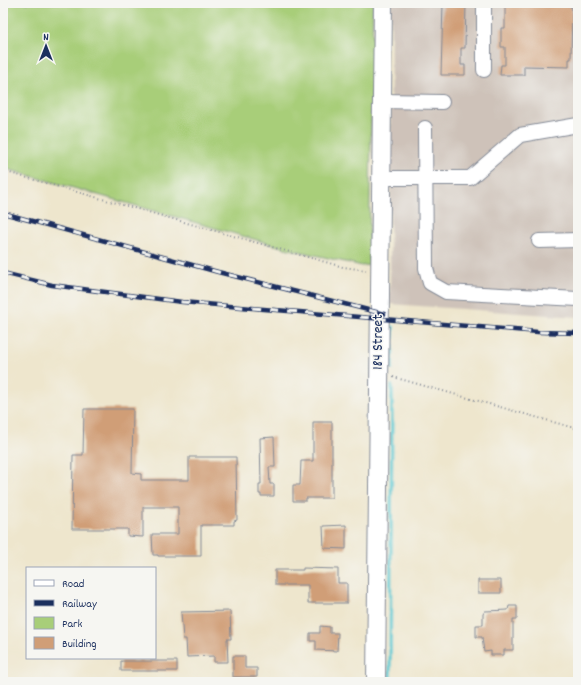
<svg xmlns="http://www.w3.org/2000/svg" width="581" height="685" font-family="Dekko,sans-serif">
  <style>
    .industrial { fill: #cec2b9 }
    .green { fill: #a8ce79; stroke: #627e6c }
    .lines { fill: none; stroke-linecap: round; stroke-linejoin: round }
    .stream { stroke: #5bc8d1; stroke-width: 3.5 }
    .building { fill: #d09e77 }
    .minor-casing { stroke: #848a96; stroke-width: 16 }
    .major-casing { stroke: #848a96; stroke-width: 20 }
    .path { stroke: #848a96; stroke-width: 2; stroke-dasharray: 1 3; stroke-linecap: butt }
    .minor { stroke: #fff; stroke-width: 14 }
    .major { stroke: #fff; stroke-width: 18 }
    .rail-casing { stroke: #1b2f5e; stroke-width: 4.5 }
    .rail { stroke: #f6f6f2; stroke-width: 3; stroke-dasharray: 9; stroke-linecap: butt }
    .labels { text-anchor: middle; dominant-baseline: central; stroke-width: 3; stroke-linejoin: round; paint-order: stroke }
    .street-label { font-size: 15px; fill: #1b2f5e; stroke: #f6f6f2 }
  </style>
  <rect width="100%" height="100%" fill="#f6f6f2"/>
  <filter id="ink" filterUnits="userSpaceOnUse"><feTurbulence type="fractalNoise" baseFrequency=".025" numOctaves="2"/><feDisplacementMap in="SourceGraphic" scale="8" xChannelSelector="R" yChannelSelector="G"/><feConvolveMatrix kernelMatrix="1 2 1 2 8 2 1 2 1" color-interpolation-filters="sRGB"/></filter>
  <filter id="wash" filterUnits="userSpaceOnUse"><feTurbulence type="fractalNoise" baseFrequency=".012" numOctaves="4" result="noise"/><feDisplacementMap in="SourceGraphic" scale="16" xChannelSelector="R" yChannelSelector="G"/><feGaussianBlur stdDeviation="0.9" result="paint"/><feColorMatrix in="noise" values="0 0 0 0 0 0 0 0 0 0 0 0 0 0 0 0 0 1.4 0 .05"/><feComposite in="paint" operator="in"/></filter>
  <g filter="url(#wash)">
    <rect width="100%" height="100%" fill="#eee6cd"/>
    <!-- industrial -->
    <path class="industrial" d="M391 3H578V317L390 304Z"/>
    <!-- green -->
    <path class="green" d="M3 3H373L369 265 362 266 285 248 3 168Z"/>
    <g class="lines">
      <!-- stream -->
      <path class="stream" d="M392 368 393 327
        M390 682 392 386"/>
    </g>
    <g id="blocks">
      <!-- building -->
      <path class="building" d="M443 3H466L465 48H461V65H465V75H441Z
        M505 3H570V7H572L571 59H569V67L524 66V75H500L501 65H505V47H501V28H505Z
        M84 409H133L132 473 141 474V480H189V457H236L237 520 234 521V525H201V556H158V555H153L152 534H178V507H143V537L128 536V529H72L73 455H83Z
        M313 422H332V498H306V501H293V485H300L301 461H313Z
        M274 437 275 467H269L270 484H274V496H261V494H259V484H261L260 438Z
        M346 525V549L324 548 323 526Z
        M303 568 338 569V583H347V603H308V585H275V570H303Z
        M478 580H501V593H478Z
        M509 606H517V619H513V650H504V655H491V651L484 652 482 637H476V625H483V614L485 611 508 610Z
        M230 611 231 639H227L228 662H214V656L187 657 186 639H183L181 612Z
        M320 626 330 627V633H338L337 651 316 650V641H310V633H320Z
        M233 656H245V668H257V677H233Z
        M121 661H177V671H121Z"/>
    </g>
  </g>
  <g filter="url(#ink)">
    <use href="#blocks" fill-opacity="0" stroke="#848a96" stroke-width="1"/>
    <g class="lines">
      <!-- minor casing -->
      <g class="minor-casing">
        <path id="minor" d="M484 70V3
          M381 101 442 102
          M425 128 426 268 430 283 446 292 578 299
          M380 178H470L520 135 578 125
          M539 241 578 240"/>
      </g>
      <!-- major casing -->
      <g class="major-casing">
        <path id="major" d="M376 682 383 3"/>
      </g>
      <!-- path -->
      <path class="path" d="M3 171 343 267 366 270
        M393 377 578 429"/>
      <!-- minor -->
      <use href="#minor" class="minor"/>
      <!-- major -->
      <use href="#major" class="major"/>
      <!-- rail casing -->
      <g class="rail-casing">
        <path id="rail" d="M3 213 218 272 384 314
          M3 273 52 285 182 302 538 332 578 333"/>
      </g>
      <!-- rail -->
      <use href="#rail" class="rail"/>
    </g>
  </g>
  <g class="labels">
    <!-- street labels -->
    <g class="street-label">
      <text transform="translate(379 342) rotate(-90)">184 Street</text>
    </g>
  </g>
  <!-- margin -->
  <rect width="581" height="685" fill="none" stroke="#f6f6f2" stroke-width="16"/>
  <!-- legend -->
  <rect x="26" y="567" width="130" height="92" fill="#f6f6f2" stroke="#9ea6b7"/>
  <rect x="34" y="580" width="20" height="6" fill="#ffffff" stroke="#9ea6b7"/>
  <text x="62" y="587" font-size="12" fill="#1b2f5e">Road</text>
  <rect x="34" y="600" width="20" height="6" fill="#1b2f5e" stroke="#9ea6b7"/>
  <text x="62" y="607" font-size="12" fill="#1b2f5e">Railway</text>
  <rect x="34" y="617" width="20" height="12" fill="#a8ce79" stroke="#9ea6b7"/>
  <text x="62" y="627" font-size="12" fill="#1b2f5e">Park</text>
  <rect x="34" y="637" width="20" height="12" fill="#d09e77" stroke="#9ea6b7"/>
  <text x="62" y="647" font-size="12" fill="#1b2f5e">Building</text>
  <!-- north arrow -->
  <g transform="translate(46 46)" stroke="#f6f6f2" stroke-width="3" paint-order="stroke">
  <path d="M0-3L7 15L0 10L-7 15Z" fill="#1b2f5e"/>
  <text y="-6" font-size="11" font-weight="bold" text-anchor="middle" fill="#1b2f5e">N</text>
  </g>
</svg>
